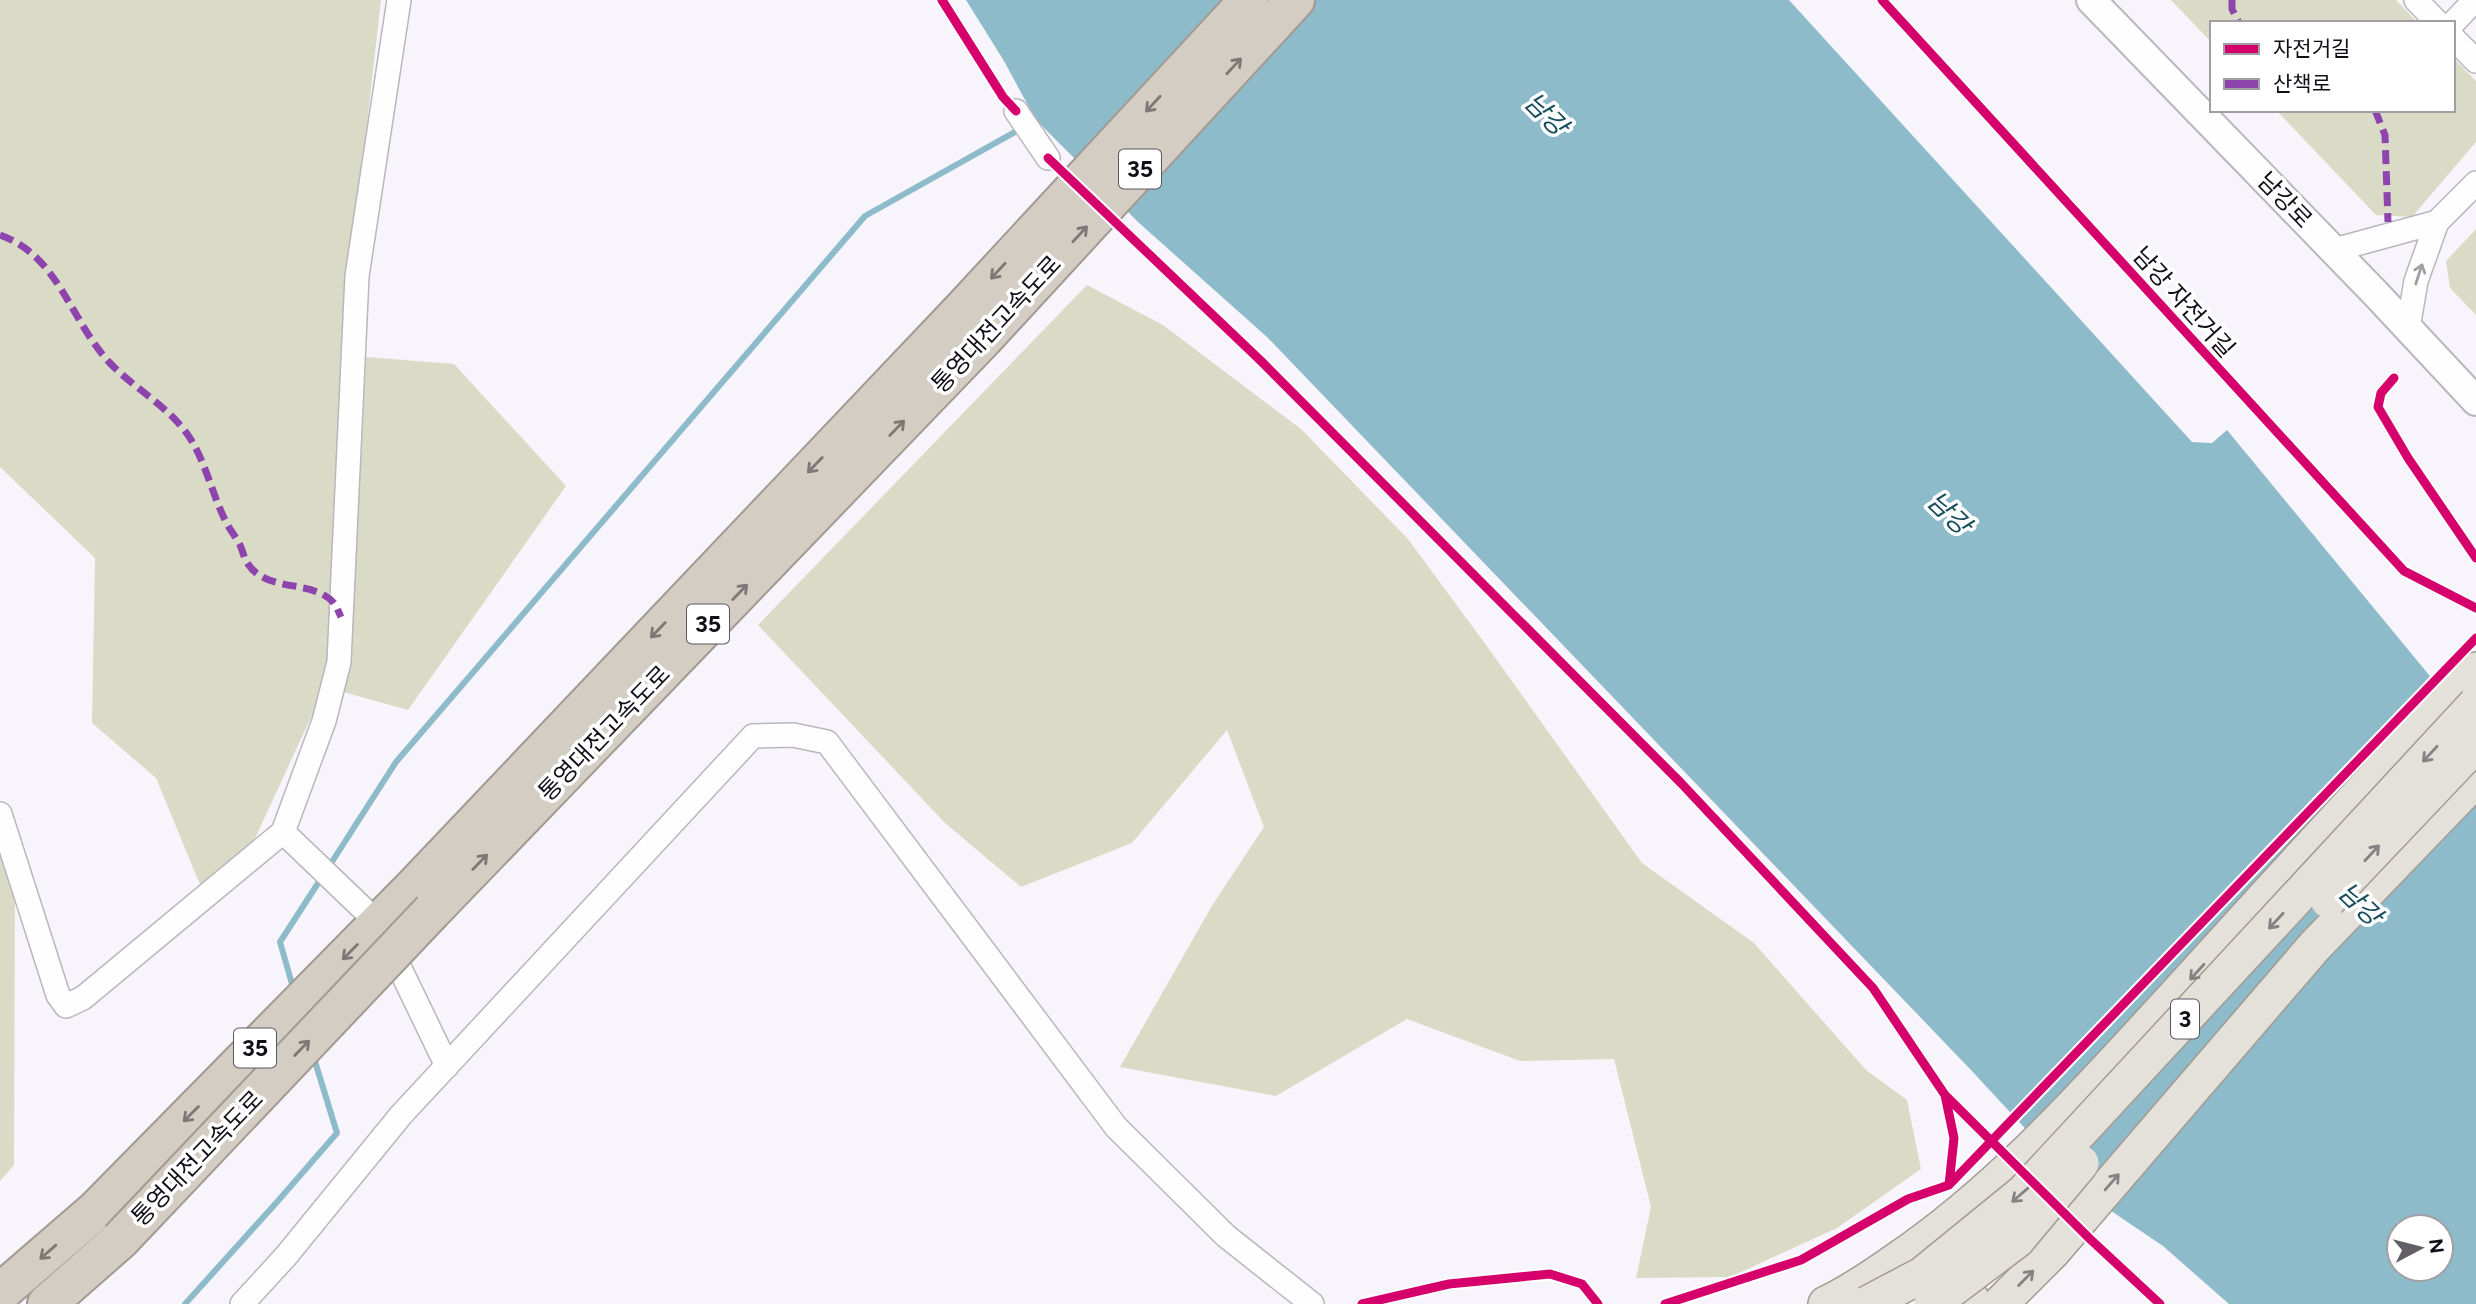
<svg xmlns="http://www.w3.org/2000/svg" width="2476" height="1304" font-family="Figtree,'Noto Sans KR',sans-serif">
  <style>
    .green { fill: #dadbc6 }
    .water { fill: #8ebbca; fill-rule: evenodd }
    .lines { fill: none; stroke-linecap: round; stroke-linejoin: round }
    .stream { stroke: #8ebbca; stroke-width: 6 }
    .minor-casing { stroke: #b9b6be; stroke-width: 26 }
    .tertiary-casing { stroke: #b9b6be; stroke-width: 32 }
    .primary-casing { stroke: #a29a92; stroke-width: 38 }
    .motorway-casing { stroke: #a29a92; stroke-width: 42 }
    .minor { stroke: #fefefe; stroke-width: 23 }
    .tertiary { stroke: #fefefe; stroke-width: 28 }
    .primary { stroke: #e4e1db; stroke-width: 35 }
    .motorway { stroke: #d4cdc3; stroke-width: 38 }
    .primary-bridge-casing { stroke: #a29a92; stroke-width: 38; stroke-linecap: butt }
    .motorway-bridge-casing { stroke: #a29a92; stroke-width: 42; stroke-linecap: butt }
    .primary-bridge { stroke: #e4e1db; stroke-width: 35 }
    .motorway-bridge { stroke: #d4cdc3; stroke-width: 38 }
    .quiet { stroke: #8e44ad; stroke-width: 7; stroke-dasharray: 14 7; stroke-linecap: butt }
    .cycleway-casing { stroke: #fff; stroke-width: 13 }
    .cycleway { stroke: #d6006c; stroke-width: 9 }
    .oneway { stroke: #7d7776 }
    .oneway2 { stroke: #a09ea2 }
    .oneway3 { stroke: #868283 }
    .labels { text-anchor: middle; dominant-baseline: central; stroke-width: 7; stroke-linejoin: round; paint-order: stroke }
    .shield { fill: #fff; stroke: #59565d; stroke-width: 2 }
    .shield-label { font-size: 23px; font-weight: bold; fill: #120e18 }
    .street-label { font-size: 24px; fill: #120e18; stroke: #fff }
    .water-label { font-size: 26px; font-style: italic; fill: #154d5c; stroke: #fff }
  </style>
  <rect width="100%" height="100%" fill="#f7f5fb"/>
  <!-- green -->
  <path class="green" d="M0 0H381L341 355 454 364 566 486 408 710 325 687 246 858 210 909 156 778 92 723 95 558 0 467Z
    M2171 0H2396L2418 23H2212V43Z
    M2453 58 2476 81V142L2412 217 2376 215 2276 110H2453Z
    M2476 229V315L2450 288 2446 261Z
    M1087 285 1163 325 1301 429 1408 539 1489 649 1642 863 1754 943 1866 1070 1907 1100 1921 1169 1837 1228 1730 1277 1636 1278 1651 1207 1614 1059 1520 1061 1407 1019 1276 1096 1120 1067 1213 904 1264 827 1227 730 1132 843 1021 887 945 823 758 625Z
    M0 815 15 883 14 1165 0 1181Z"/>
  <!-- water -->
  <path class="water" d="M966 0H1789L2192 442 2212 443 2227 430 2476 732V1304H2229L2163 1246 2086 1194 1970 1069 1267 337 1138 222 1036 120 1004 61ZM2399 1227H2441V1269H2399Z"/>
  <g class="lines">
    <!-- stream -->
    <path class="stream" d="M328 868 396 762 865 216 1022 128
      M294 991 280 942 322 877
      M185 1304 277 1202 337 1133 313 1055"/>
    <!-- minor casing -->
    <g class="minor-casing">
      <path id="minor" d="M2416 0 2438 23
        M2453 23 2475 0
        M2453 38 2476 61
        M1016 111 1048 158
        M2334 250 2437 222
        M2408 328 2416 281 2437 222 2476 183
        M0 814 58 995 66 1006 83 998 283 832 324 721 339 662 357 276 399 0
        M283 832 378 923 447 1066
        M242 1304 286 1256 401 1115 753 736 793 735 827 742 1116 1127 1226 1236 1312 1304"/>
    </g>
    <!-- tertiary casing -->
    <g class="tertiary-casing">
      <path id="tertiary" d="M2091 0 2377 295 2476 401"/>
    </g>
    <!-- primary casing -->
    <g class="primary-casing">
      <path id="primary" d="M1947 1256 1974 1304
        M1826 1304C1850 1293 1871 1278 1893 1263 2007 1186 2096 1082 2188 982 2283 877 2378 773 2476 670
        M2000 1304 2052 1252 2314 947 2476 779"/>
    </g>
    <!-- motorway casing -->
    <g class="motorway-casing">
      <path id="motorway" d="M432 911 984 338 1295 0
        M0 1293 95 1211 415 886 963 309 1249 0
        M47 1304 120 1240"/>
    </g>
    <!-- minor -->
    <use href="#minor" class="minor"/>
    <!-- tertiary -->
    <use href="#tertiary" class="tertiary"/>
    <!-- primary -->
    <use href="#primary" class="primary"/>
    <!-- motorway -->
    <use href="#motorway" class="motorway"/>
    <!-- primary-bridge casing -->
    <g class="primary-bridge-casing">
      <path id="primary-bridge" d="M2328 900 2476 744
        M1867 1304 1922 1275 2024 1192 2476 704
        M1932 1304 2017 1240 2081 1163"/>
    </g>
    <!-- motorway-bridge casing -->
    <g class="motorway-bridge-casing">
      <path id="motorway-bridge" d="M120 1240 432 911"/>
    </g>
    <!-- primary-bridge -->
    <use href="#primary-bridge" class="primary-bridge"/>
    <!-- motorway-bridge -->
    <use href="#motorway-bridge" class="motorway-bridge"/>
    <!-- quiet -->
    <path class="quiet" d="M2232 0V9L2239 23
      M2375 110 2385 135 2388 222
      M0 235C59 256 70 320 109 362 135 390 173 408 193 443 207 468 213 496 226 522 230 530 236 537 240 545 243 551 244 559 248 564 267 593 313 579 334 603 337 607 339 613 341 617"/>
    <!-- cycleway casing -->
    <g class="cycleway-casing">
      <path id="cycleway" d="M942 0 1003 97 1016 111
        M1882 0 2404 571 2476 608
        M1048 158 1261 361 1681 783 1873 988 1945 1095 2090 1239 2160 1304
        M2394 378 2381 393 2378 407 2408 458 2476 558
        M1945 1095 1954 1138 1949 1185
        M1362 1304 1449 1284 1550 1274 1582 1284 1598 1304
        M1665 1304 1801 1260 1908 1199 1949 1185 2476 638"/>
    </g>
    <!-- cycleway -->
    <use href="#cycleway" class="cycleway"/>
  </g>
  <!-- one-way arrows -->
  <defs><path id="oneway-shaft" d="M-6 0H5M1.5-3L5.5 0L1.5 3" fill="none" stroke-width="1.6" stroke-linecap="round" stroke-linejoin="round" transform="scale(1.75)"/></defs>
  <g class="oneway">
    <use href="#oneway-shaft" transform="translate(1234 66) rotate(-47)"/>
    <use href="#oneway-shaft" transform="translate(1153 104) rotate(133)"/>
    <use href="#oneway-shaft" transform="translate(1080 234) rotate(-47)"/>
    <use href="#oneway-shaft" transform="translate(998 271) rotate(133)"/>
    <use href="#oneway-shaft" transform="translate(897 428) rotate(-46)"/>
    <use href="#oneway-shaft" transform="translate(815 465) rotate(134)"/>
    <use href="#oneway-shaft" transform="translate(740 592) rotate(-46)"/>
    <use href="#oneway-shaft" transform="translate(658 630) rotate(134)"/>
    <use href="#oneway-shaft" transform="translate(480 862) rotate(-46)"/>
    <use href="#oneway-shaft" transform="translate(350 952) rotate(135)"/>
    <use href="#oneway-shaft" transform="translate(302 1048) rotate(-46)"/>
    <use href="#oneway-shaft" transform="translate(191 1114) rotate(135)"/>
    <use href="#oneway-shaft" transform="translate(48 1252) rotate(139)"/>
  </g>
  <use class="oneway2" href="#oneway-shaft" transform="translate(2419 274) rotate(-72)"/>
  <g class="oneway3">
    <use href="#oneway-shaft" transform="translate(2430 754) rotate(133)"/>
    <use href="#oneway-shaft" transform="translate(2372 853) rotate(-47)"/>
    <use href="#oneway-shaft" transform="translate(2276 921) rotate(133)"/>
    <use href="#oneway-shaft" transform="translate(2197 972) rotate(132)"/>
    <use href="#oneway-shaft" transform="translate(2112 1182) rotate(-49)"/>
    <use href="#oneway-shaft" transform="translate(2020 1195) rotate(139)"/>
    <use href="#oneway-shaft" transform="translate(2026 1278) rotate(-45)"/>
  </g>
  <g class="labels">
    <!-- shield labels -->
    <g class="shield">
      <rect x="1119" y="149.5" width="42" height="39" rx="5"/>
      <rect x="687" y="604.5" width="42" height="39" rx="5"/>
      <rect x="2171" y="999.5" width="28" height="39" rx="5"/>
      <rect x="234" y="1028.5" width="42" height="39" rx="5"/>
    </g>
    <g class="shield-label">
      <text x="1140" y="169">35</text>
      <text x="708" y="624">35</text>
      <text x="2185" y="1019">3</text>
      <text x="255" y="1048">35</text>
    </g>
    <!-- street labels -->
    <g class="street-label">
      <text transform="translate(2285 200) rotate(46)">남강로</text>
      <text transform="translate(2184 302) rotate(48)">남강 자전거길</text>
      <text transform="translate(996 324) rotate(-47)">통영대전고속도로</text>
      <text transform="translate(604 733) rotate(-46)">통영대전고속도로</text>
      <text transform="translate(197 1158) rotate(-46)">통영대전고속도로</text>
    </g>
    <!-- water labels -->
    <g class="water-label">
      <text transform="translate(1546 114) rotate(45)">남강</text>
      <text transform="translate(1949 513) rotate(44)">남강</text>
      <text transform="translate(2360 904) rotate(44)">남강</text>
    </g>
  </g>
  <!-- legend -->
  <rect x="2210" y="21" width="245" height="91" fill="#ffffff" stroke="#a09fa3" stroke-width="2"/>
  <rect x="2224" y="44" width="35" height="10" fill="#d6006c" stroke="#a09fa3" stroke-width="2"/>
  <text x="2273" y="56" font-size="21" fill="#120e18">자전거길</text>
  <rect x="2224" y="79" width="35" height="10" fill="#8e44ad" stroke="#a09fa3" stroke-width="2"/>
  <text x="2273" y="91" font-size="21" fill="#120e18">산책로</text>
  <!-- north arrow -->
  <g transform="translate(2420 1248) rotate(83)"><circle r="33" fill="#ffffff" stroke="#a09fa3" stroke-width="2"/>
  <path d="M0-5L12 26L0 18L-12 26Z" fill="#625f67"/>
  <text y="-10" font-size="19" font-weight="bold" text-anchor="middle" fill="#120e18">N</text>
  </g>
</svg>
